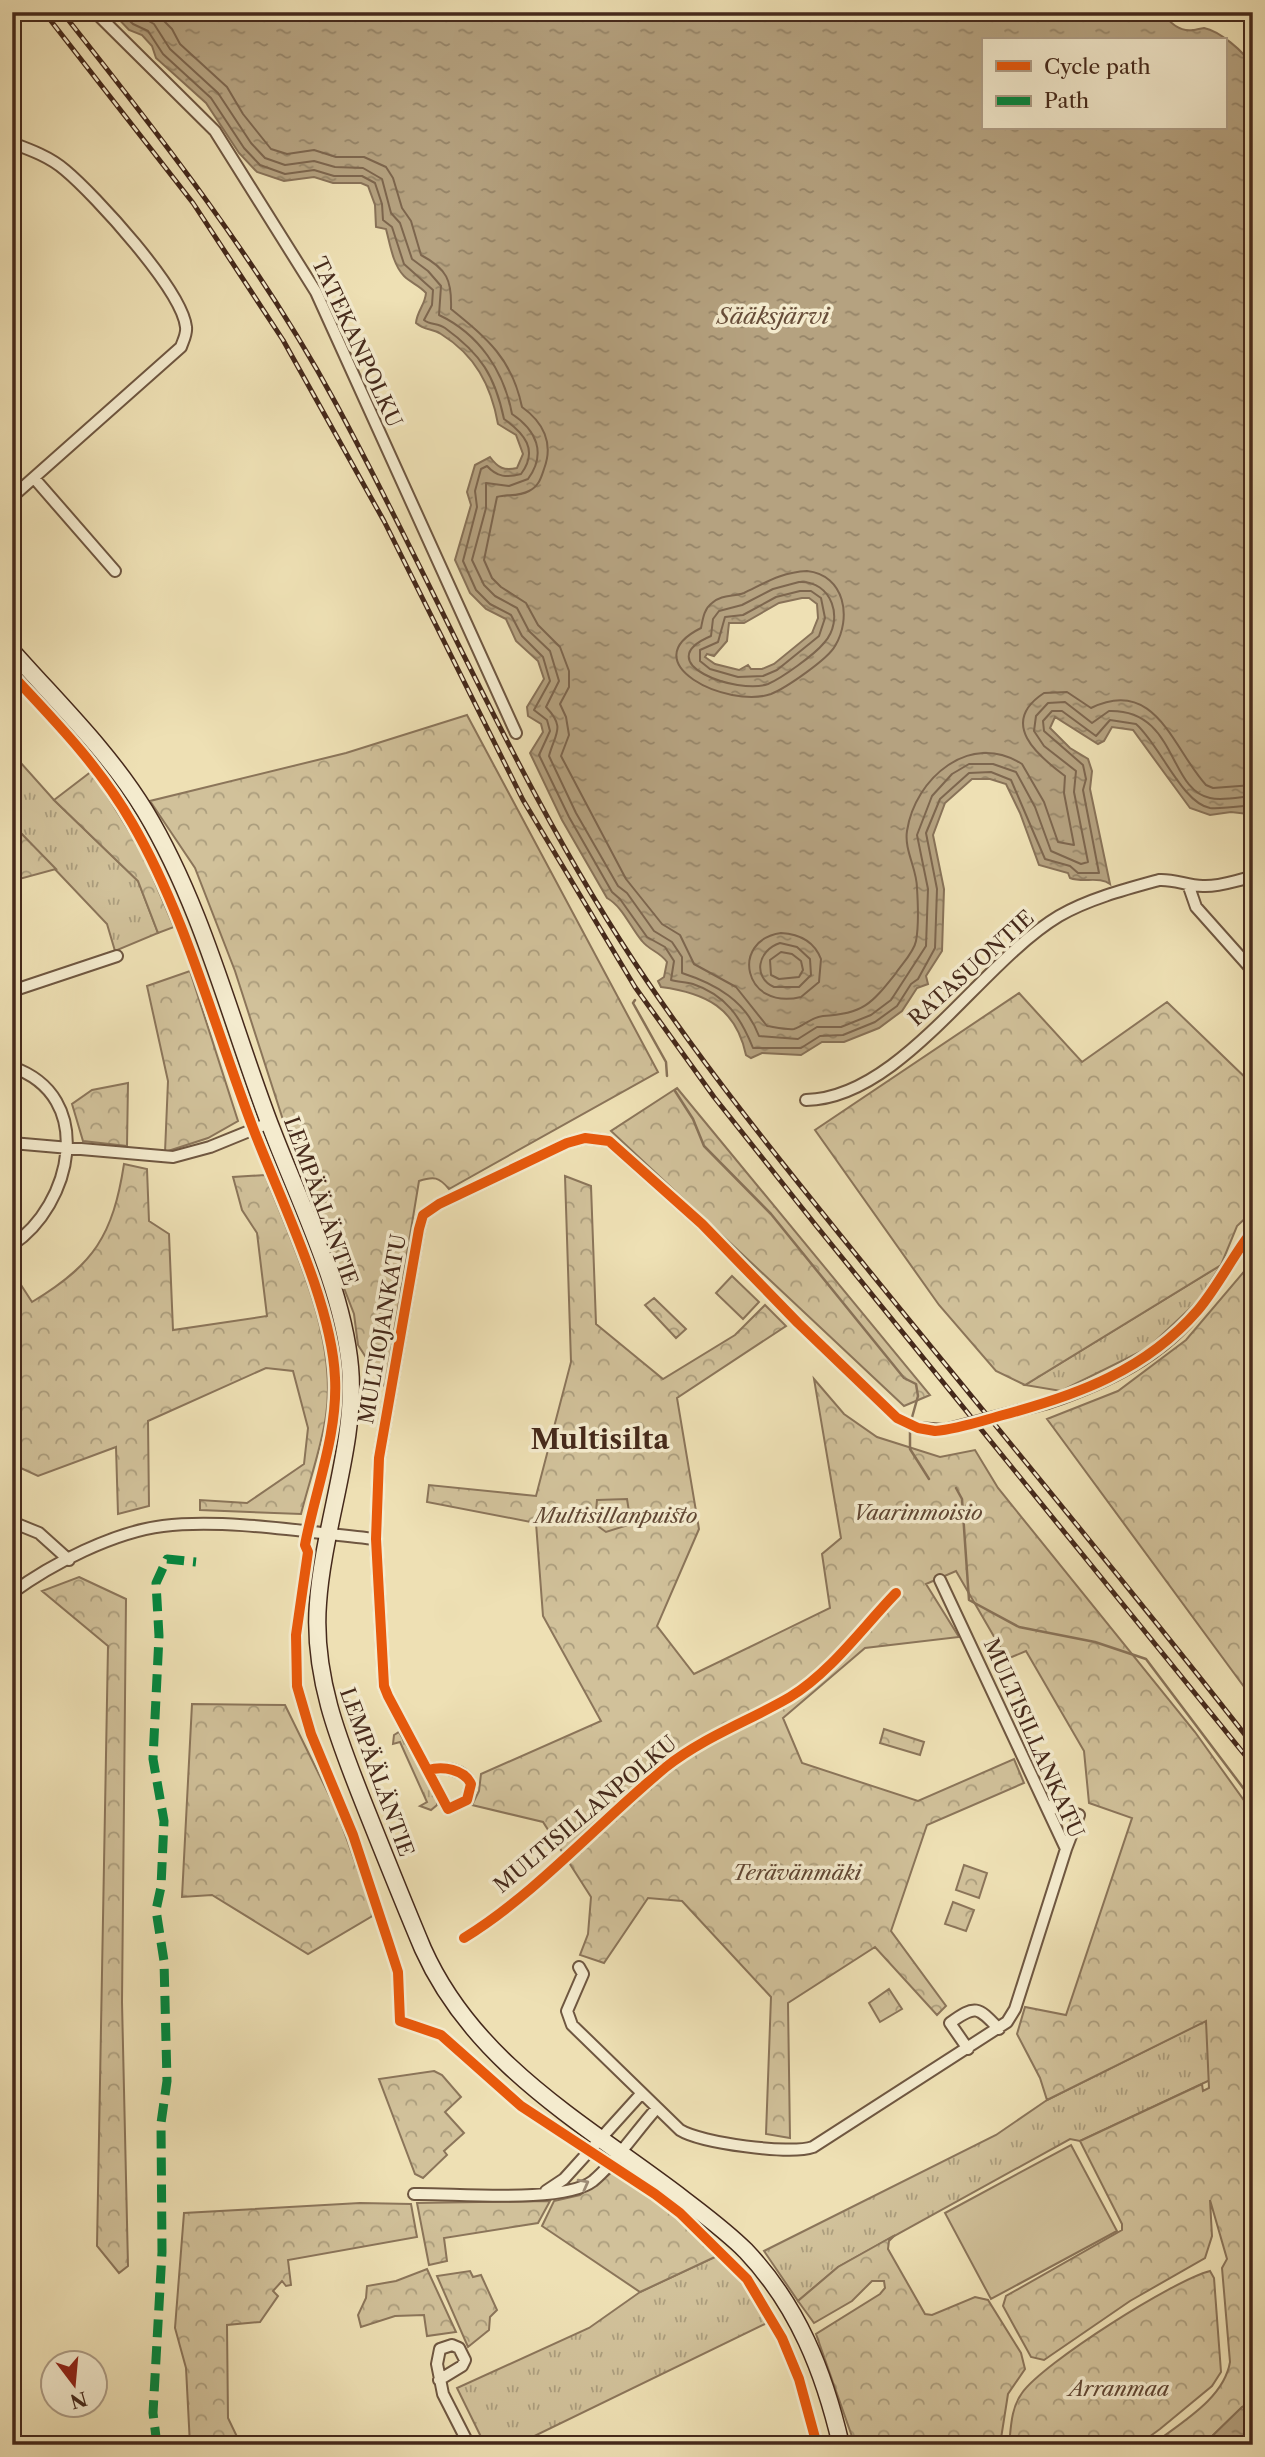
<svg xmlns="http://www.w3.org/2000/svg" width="1265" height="2457" font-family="'Libre Caslon Text',serif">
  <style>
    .grass { fill: url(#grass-tufts); stroke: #8b755a; stroke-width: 2 }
    .forest { fill: url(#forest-crowns); stroke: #8b755a; stroke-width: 2 }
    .pitch { fill: #d1c19a; stroke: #8b755a; stroke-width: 2 }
    .water { fill: url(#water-ripples); stroke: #887258; stroke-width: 2; fill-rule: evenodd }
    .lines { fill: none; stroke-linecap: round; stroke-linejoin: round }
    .shore { stroke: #7d664e; stroke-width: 2 }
    .stream { stroke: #887258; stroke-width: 2.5 }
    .minor-casing { stroke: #6f5741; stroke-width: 14 }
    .secondary-casing { stroke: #45291b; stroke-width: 19 }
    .minor { stroke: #f4ebce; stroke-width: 10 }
    .secondary { stroke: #f4ebce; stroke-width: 16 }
    .rail-casing { stroke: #45291b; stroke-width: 5 }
    .rail { stroke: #f4ebce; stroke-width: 2.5; stroke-dasharray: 8; stroke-linecap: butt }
    .minor-bridge-casing { stroke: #6f5741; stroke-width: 14; stroke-linecap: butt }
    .minor-bridge { stroke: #f4ebce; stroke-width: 10 }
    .quiet { stroke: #00873e; stroke-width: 9; stroke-dasharray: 18 9; stroke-linecap: butt }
    .cycleway-casing { stroke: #f4ebce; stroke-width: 15 }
    .cycleway { stroke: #e8590c; stroke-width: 10 }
    .oneway { stroke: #9c8a74 }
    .labels { text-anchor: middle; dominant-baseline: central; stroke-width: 7; stroke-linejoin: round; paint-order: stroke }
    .street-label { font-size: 21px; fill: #45291b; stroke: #f4ebce }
    .park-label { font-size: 21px; font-style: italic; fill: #614734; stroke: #f4ebce }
    .water-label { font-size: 23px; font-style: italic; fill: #674d39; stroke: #f4ebce }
    .district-label { font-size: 28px; font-weight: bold; fill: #45291b; stroke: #f4ebce }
  </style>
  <defs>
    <pattern id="grass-tufts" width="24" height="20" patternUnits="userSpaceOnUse" patternTransform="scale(1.75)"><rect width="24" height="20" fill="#d1c19a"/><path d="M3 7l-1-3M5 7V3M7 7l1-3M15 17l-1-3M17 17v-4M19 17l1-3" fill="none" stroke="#ab9d7d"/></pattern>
    <pattern id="forest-crowns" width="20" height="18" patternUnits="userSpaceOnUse" patternTransform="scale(1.75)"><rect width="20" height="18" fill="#d1c19a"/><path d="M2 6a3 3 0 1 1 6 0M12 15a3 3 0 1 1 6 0" fill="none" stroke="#ab9d7d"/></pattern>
    <pattern id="water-ripples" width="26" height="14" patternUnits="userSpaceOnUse" patternTransform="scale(1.75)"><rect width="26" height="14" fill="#b5a280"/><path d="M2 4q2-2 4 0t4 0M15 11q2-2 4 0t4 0" fill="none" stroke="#958468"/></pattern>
  </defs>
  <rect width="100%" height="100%" fill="#eee0b4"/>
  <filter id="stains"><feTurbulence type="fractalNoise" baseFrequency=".00286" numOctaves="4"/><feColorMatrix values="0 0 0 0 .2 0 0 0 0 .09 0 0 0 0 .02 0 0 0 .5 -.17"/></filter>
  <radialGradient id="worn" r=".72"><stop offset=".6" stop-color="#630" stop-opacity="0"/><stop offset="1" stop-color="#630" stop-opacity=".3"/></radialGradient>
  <!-- grass -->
  <path class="grass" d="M12 753 54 800 138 881 158 933 115 951 107 924 12 824Z
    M1221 1265 1199 1300 1148 1348 1061 1391 1025 1385Z
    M399 1732 437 1798V1805L431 1810 420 1806 427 1802 400 1742 393 1744 394 1735Z
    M1253 1997 1223 2074 1080 2141 1070 2139 838 2267 798 2301 764 2251 996 2135 1047 2100Z
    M717 2256 743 2284 769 2322 516 2445H485L457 2388 589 2328 640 2292Z"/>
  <!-- forest -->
  <path class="forest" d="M467 715 658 1072 449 1189C439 1177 434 1176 419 1181L385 1387 358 1345 354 1314 303 1182 235 971 195 868 150 801 346 753Z
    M92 771 142 852 174 927 158 933 138 881 54 800Z
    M12 824 56 869 12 881Z
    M190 971 238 1121 208 1138 165 1152 168 1081 147 986Z
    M1019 993 1082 1062 1167 1002 1253 1085V1211L1237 1226 1221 1265 1025 1385 996 1371 939 1305 815 1130Z
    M128 1083 127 1146 83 1141 72 1104 92 1090Z
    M677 1088 930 1395 904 1406 611 1131Z
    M124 1164 147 1169 149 1221 169 1234 173 1330 267 1316 257 1233 242 1210 233 1177 265 1175C293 1246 338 1337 326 1416 321 1449 309 1482 301 1514L200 1510V1500L247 1503 304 1464 308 1428 293 1371 266 1368 148 1421 149 1506 118 1514 116 1447 38 1476 12 1464V1315L18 1303 12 1294V1271L32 1302C94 1265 113 1235 124 1164Z
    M565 1176 591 1186 596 1324 663 1379 735 1335 765 1305 786 1326 677 1398 699 1529 657 1626 694 1674 830 1608 822 1554 841 1538 814 1379 844 1414 877 1437 940 1457 975 1450 998 1488 1195 1732 1253 1813V2402L1242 2407 1203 2445H1152C1180 2423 1224 2399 1230 2362L1222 2268 1227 2259 1210 2200 1212 2236 1205 2258 1130 2301 1044 2360 1031 2357 1003 2306 1006 2296 1122 2230V2224L1080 2141 1202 2084 1203 2091 1209 2088 1206 2021 1047 2100 1040 2078 1017 2034 1025 2007 1066 2015 1132 1818 1089 1803 1084 1751 1026 1651 1007 1659 956 1571 926 1584 959 1637 865 1648 783 1718 802 1763 918 1801 1014 1759 1024 1783 927 1825 891 1931 946 2006 937 2015 875 1947 788 2003 790 2138 766 2134 771 1997 682 1901 648 1898 604 1963 580 1955 588 1934 591 1897 543 1822 472 1805 479 1791 481 1774 601 1721 543 1616 536 1523 427 1502 429 1485 536 1496 571 1362Z
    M1253 1261V1699L1047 1419 1118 1391 1186 1340Z
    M654 1298 686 1329 676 1338 645 1305Z
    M79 1577 126 1599 122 2002 128 2266 119 2273 97 2246 108 1646 42 1591Z
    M192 1704 285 1705 336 1809 374 1915 308 1954 212 1895 182 1897Z
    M884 1729 924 1742 920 1755 880 1743Z
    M964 1865 987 1873 979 1898 956 1890Z
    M953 1902 974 1910 966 1931 945 1924Z
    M889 1989 902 2009 880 2022 869 2003Z
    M434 2071 442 2075 461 2097 445 2112 464 2133 444 2151 447 2155 423 2178 415 2174 379 2079Z
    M615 2170 680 2215 717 2256 640 2292 542 2226 554 2201 580 2195Z
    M550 2201 538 2223 444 2238 447 2261 429 2265 417 2203Z
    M360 2203 411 2204 417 2237 288 2260 291 2285 286 2286 282 2281 273 2291 278 2296 260 2322 227 2325 228 2418 241 2445H190L186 2368 175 2328 184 2213Z
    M895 2235 889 2241 888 2249 925 2314 932 2315 975 2297 988 2300 1021 2353 1025 2369 1008 2394 1000 2445H855L816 2334 880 2294 885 2288 884 2281H872L852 2301 814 2323 798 2301 838 2267Z
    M427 2269 456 2332 427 2336 424 2315 395 2316 361 2327 358 2315 366 2298 367 2286 396 2281Z
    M470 2271 473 2277 481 2275 497 2310 490 2317 489 2330 468 2347 437 2276Z
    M1210 2271 1214 2278 1221 2372 1212 2386 1160 2429 1138 2445H1009C1011 2427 1011 2408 1022 2393 1043 2363 1174 2280 1210 2271Z"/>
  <!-- pitch -->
  <path class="pitch" d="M732 1276 759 1302 743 1319 716 1293Z
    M627 1499 631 1524 606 1532 595 1524 597 1500Z
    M1071 2145 1117 2231 991 2299 945 2213Z"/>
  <!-- water -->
  <path class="water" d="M112 12H1162C1169 22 1180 32 1193 30 1195 30 1203 28 1204 28 1219 31 1244 51 1251 65 1258 78 1249 98 1253 113V810L1248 814 1231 812 1210 815 1190 808 1133 730 1112 727 1104 741 1098 744 1055 717 1050 728 1070 748 1088 759 1092 771 1090 789 1110 884C1100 876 1083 883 1070 878L1068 873 1039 865 1020 813 1006 784 990 779H972L945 803 933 835 944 889 942 951 926 976 928 984 917 988 902 1011 879 1028 844 1042H822L801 1055 762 1053 751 1058 746 1055C736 1008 706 993 661 987L658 981 664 977 667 962C659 951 650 951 642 941 630 927 623 907 607 898L562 820 530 753 543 732 541 724 528 716 527 707 544 679 538 661 516 641 506 619 486 609 470 593 455 560 471 505 467 492 475 465 490 457C498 468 504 471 517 468L523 454 516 435 498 424C491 385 475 355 441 334 432 328 425 331 416 323 417 311 425 305 426 293 419 285 411 283 404 276 393 265 390 244 386 229L376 227 375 205 368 186 361 183H333L314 177 284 181 257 172 239 153 206 103 156 58 152 46 142 35 129 30ZM983 40H1225V128H983ZM802 598H809L817 604 818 618 812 633 774 664 762 669H751L748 665 739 670 715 664 705 657 707 654 714 656 727 641 729 623H744L779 603Z
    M1253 2402V2445H1203L1242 2407Z"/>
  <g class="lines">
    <!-- shore -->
    <path class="shore" d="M120 12 133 24 148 31 163 54 211 98 244 148 260 165 285 174 314 170 334 176H362L375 183 382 204 383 220 392 227 404 264 433 290 432 305 424 320C430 325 438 323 445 328 481 354 495 376 504 419 524 433 539 450 521 474 507 478 497 477 487 466L481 469 475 491 477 507 463 561 476 590 490 604 511 615 522 636 543 657 550 681 534 710 547 720 550 731 539 755 569 817 612 892 620 899 647 937 665 947 674 961 671 980C678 982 686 982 693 984 726 995 741 1018 753 1048H801L820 1036 843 1035 875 1022 897 1006 911 984 918 979 935 948 937 889 926 833 940 799 969 773 991 772 1011 780 1045 859 1070 866 1078 873H1099L1083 790 1086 779 1083 765 1044 731 1043 721 1052 711H1062L1096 736 1110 720 1136 724C1160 745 1182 803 1210 808 1220 809 1243 806 1253 805
      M133 12 154 24 170 49 218 93 251 143 265 158 285 165 314 161 335 167 363 168 382 179 391 213 400 223 412 259 428 271 441 286 439 315C479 334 504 371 512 414 536 430 547 453 528 479L509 486 486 483V508L472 560 484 585 495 596 517 608 529 631 550 651 559 681 546 707C566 728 555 733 549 756L576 813 618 886 627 893 654 931 672 942 682 957V973C716 984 746 1001 759 1036L798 1039 817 1027H841L871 1015 891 1000 926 946 928 889 917 835 932 796 952 774 969 764H993L1016 772 1035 807 1051 851 1081 864 1088 862 1074 792 1076 771 1044 746 1034 731 1036 716 1048 703 1065 702 1092 723 1109 711C1177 709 1168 790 1210 798 1222 801 1240 797 1253 796
      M155 12 172 29 180 44 227 87 243 114 271 149 287 154 314 150 336 157H364L386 167 393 178 402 208 411 221 421 255C447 269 452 280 451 309 488 339 512 359 522 407 543 422 554 443 544 469 541 478 539 486 529 491 518 497 507 494 497 497L484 560 492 578 501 587 526 603 538 625 560 647 569 671V687L560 704 566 717 569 735 561 756 626 879 662 924 680 935 694 964 736 987 767 1026C774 1027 787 1030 794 1029 804 1026 811 1017 823 1016 864 1014 872 1003 896 973 902 964 914 952 916 941 919 926 918 904 917 888 917 869 904 850 907 831 915 778 970 731 1022 764L1044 802 1058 842 1074 845 1064 793 1065 776C1038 756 998 723 1044 693L1067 692 1091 708C1156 676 1173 749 1206 785L1213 788 1253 785
      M807 571C845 575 852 618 835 646 828 659 786 688 771 694 728 709 631 663 701 628 703 618 704 609 712 603 722 594 733 597 744 593 765 583 782 572 807 571Z
      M799 582C832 580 845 620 824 643 814 655 782 678 768 684 738 695 647 663 711 636L713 619 719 611 742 605 773 589Z
      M800 591H811L821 598 825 618 819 636 777 670 763 676 738 677 710 669 700 661V650L718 642 725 617 743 615 776 597Z
      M781 933C799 934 814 941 821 959L819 982 801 997C743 1011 730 940 781 933Z
      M780 943 797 947 810 959 811 975 799 987H774C752 977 758 950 780 943Z
      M781 952 792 954 801 961 803 970 799 977 779 979 771 975 770 960Z"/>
    <!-- stream -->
    <path class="stream" d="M635 1000 633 1003 666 1062 667 1076
      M675 1091 693 1119 704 1146 771 1214 904 1378 916 1384 918 1396 911 1421
      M910 1427V1449L929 1479
      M956 1488 962 1499 969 1600 1019 1627 1095 1642 1146 1659 1253 1801"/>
    <!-- minor casing -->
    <g class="minor-casing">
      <path id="minor" d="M95 12 215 131 316 292 516 733
        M12 143C31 150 50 157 65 170 95 195 182 290 186 327 187 334 183 341 181 347L12 497
        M34 478 115 571
        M1188 884 1196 907 1253 971
        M12 991 117 956
        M12 1067C97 1096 72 1205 12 1245
        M806 1100C901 1098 979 964 1059 916 1088 899 1126 889 1159 880 1175 879 1187 886 1203 886 1220 887 1236 880 1253 877
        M12 1143 173 1157 210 1147 269 1123
        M1048 1403C1106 1383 1163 1357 1201 1306 1220 1282 1234 1254 1253 1230
        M12 1522 39 1533 69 1560
        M12 1593C51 1564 114 1532 163 1526 225 1518 313 1533 376 1539
        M428 1770C443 1766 464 1769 471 1784L467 1800 448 1809 388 1696 384 1686 376 1539 379 1458 419 1229 423 1215 439 1204 567 1143 585 1138 609 1141 702 1224 798 1323 897 1418 918 1428 944 1430
        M1046 1805 1079 1815 1066 1849
        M579 1967 583 1974 567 2011 572 2025 680 2130C701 2143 790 2155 813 2147L1007 2022 1015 2009 1066 1849 940 1580
        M968 2049 950 2023C976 2004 978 2007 999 2029
        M546 2191 564 2179 641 2094
        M414 2194C455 2193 563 2204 593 2181 617 2161 636 2131 657 2108
        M439 2380 462 2366 465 2360 459 2348 452 2345 440 2349 437 2364 443 2394 469 2445"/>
    </g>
    <!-- secondary casing -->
    <g class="secondary-casing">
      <path id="secondary" d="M12 651C58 703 109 752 145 811 204 909 231 1024 272 1130 300 1203 343 1289 350 1367 357 1441 323 1527 318 1603 312 1678 341 1746 368 1814 386 1859 404 1904 423 1949 475 2065 585 2124 682 2198 704 2215 726 2231 746 2251 798 2306 824 2372 841 2445"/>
    </g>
    <!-- minor -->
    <use href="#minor" class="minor"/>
    <!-- secondary -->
    <use href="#secondary" class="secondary"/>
    <!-- rail casing -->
    <g class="rail-casing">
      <path id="rail" d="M44 12 193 203 283 340 384 521 523 800 635 987 714 1097 814 1223 1253 1765
        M62 12C161 137 259 262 335 402 440 595 523 799 647 981 714 1080 791 1174 866 1267 995 1426 1127 1583 1253 1745"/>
    </g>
    <!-- rail -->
    <use href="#rail" class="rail"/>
    <!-- minor-bridge casing -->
    <g class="minor-bridge-casing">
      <path id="minor-bridge" d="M944 1430 1048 1403"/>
    </g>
    <!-- minor-bridge -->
    <use href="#minor-bridge" class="minor-bridge"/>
    <!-- quiet -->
    <path class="quiet" d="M157 2445 153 2413 162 2252 161 2123 167 2081 164 1961 156 1910 161 1887 164 1821 153 1759 159 1636 156 1583 167 1559 196 1562"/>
    <!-- cycleway casing -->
    <g class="cycleway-casing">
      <path id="cycleway" d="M12 675C56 722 100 767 132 823 185 914 215 1029 253 1128 280 1199 332 1303 335 1378 338 1434 315 1491 305 1545L308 1552 296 1635 297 1686 311 1734 353 1835 388 1941 398 1972 400 2021 441 2035 521 2106 655 2194 680 2213 747 2279 782 2338 799 2379 817 2445
        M428 1770C443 1766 464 1769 471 1784L467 1800 448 1809 388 1696 384 1686 376 1539 379 1458 419 1229 423 1215 439 1204 567 1143 585 1138 609 1141 702 1224 798 1323 897 1418 918 1428 935 1431C958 1429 981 1421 1003 1415 1078 1395 1146 1370 1198 1310 1219 1285 1233 1255 1253 1230
        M464 1938C536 1894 600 1821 666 1767 704 1737 749 1721 790 1697 831 1672 863 1627 896 1593"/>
    </g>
    <!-- cycleway -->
    <use href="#cycleway" class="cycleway"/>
  </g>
  <!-- one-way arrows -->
  <defs><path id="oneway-chevron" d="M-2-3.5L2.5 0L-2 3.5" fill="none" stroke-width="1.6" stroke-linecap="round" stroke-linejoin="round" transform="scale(1.75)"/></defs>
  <use class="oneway" href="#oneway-chevron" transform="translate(584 2184) rotate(-28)"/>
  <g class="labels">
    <!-- street labels -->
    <g class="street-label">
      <text transform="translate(357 342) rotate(65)">TATEKANPOLKU</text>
      <text transform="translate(971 968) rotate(-42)">RATASUONTIE</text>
      <text transform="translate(321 1201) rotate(70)">LEMPÄÄLÄNTIE</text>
      <text transform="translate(382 1329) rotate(-80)">MULTIOJANKATU</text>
      <text transform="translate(1034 1738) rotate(66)">MULTISILLANKATU</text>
      <text transform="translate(377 1772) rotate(70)">LEMPÄÄLÄNTIE</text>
      <text transform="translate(585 1814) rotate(-40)">MULTISILLANPOLKU</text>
    </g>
    <!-- park labels -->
    <g class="park-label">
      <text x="918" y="1512">Vaarinmoisio</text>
      <text x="616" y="1515">Multisillanpuisto</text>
      <text x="797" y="1872">Terävänmäki</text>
      <text x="1119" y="2388">Arranmaa</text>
    </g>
    <!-- water labels -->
    <g class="water-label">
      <text x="773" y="316">Sääksjärvi</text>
    </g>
    <!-- district labels -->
    <g class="district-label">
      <text x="600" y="1439">Multisilta</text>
    </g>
  </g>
  <!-- margin -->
  <rect width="1265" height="2457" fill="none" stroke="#eee0b4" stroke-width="42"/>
  <rect x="14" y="14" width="1237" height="2429" fill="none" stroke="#45291b" stroke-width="3.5"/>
  <rect x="21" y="21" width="1223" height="2415" fill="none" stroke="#45291b" stroke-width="2"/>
  <!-- legend -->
  <rect x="982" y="38" width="245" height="91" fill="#f4ebce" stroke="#ae9d86" stroke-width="2"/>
  <rect x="996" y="61" width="35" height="10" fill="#e8590c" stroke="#ae9d86" stroke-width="2"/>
  <text x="1044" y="74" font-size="21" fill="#45291b">Cycle path</text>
  <rect x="996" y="96" width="35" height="10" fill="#00873e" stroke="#ae9d86" stroke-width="2"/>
  <text x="1044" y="108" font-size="21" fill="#45291b">Path</text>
  <!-- north arrow -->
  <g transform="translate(74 2384) rotate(164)"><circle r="33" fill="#f4ebce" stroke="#ae9d86" stroke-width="2"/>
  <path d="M0-5L12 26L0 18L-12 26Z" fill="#8f2418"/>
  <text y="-10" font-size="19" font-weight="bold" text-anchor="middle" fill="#45291b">N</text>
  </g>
  <rect width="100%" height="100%" filter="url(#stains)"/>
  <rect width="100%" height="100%" fill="url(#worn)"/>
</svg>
